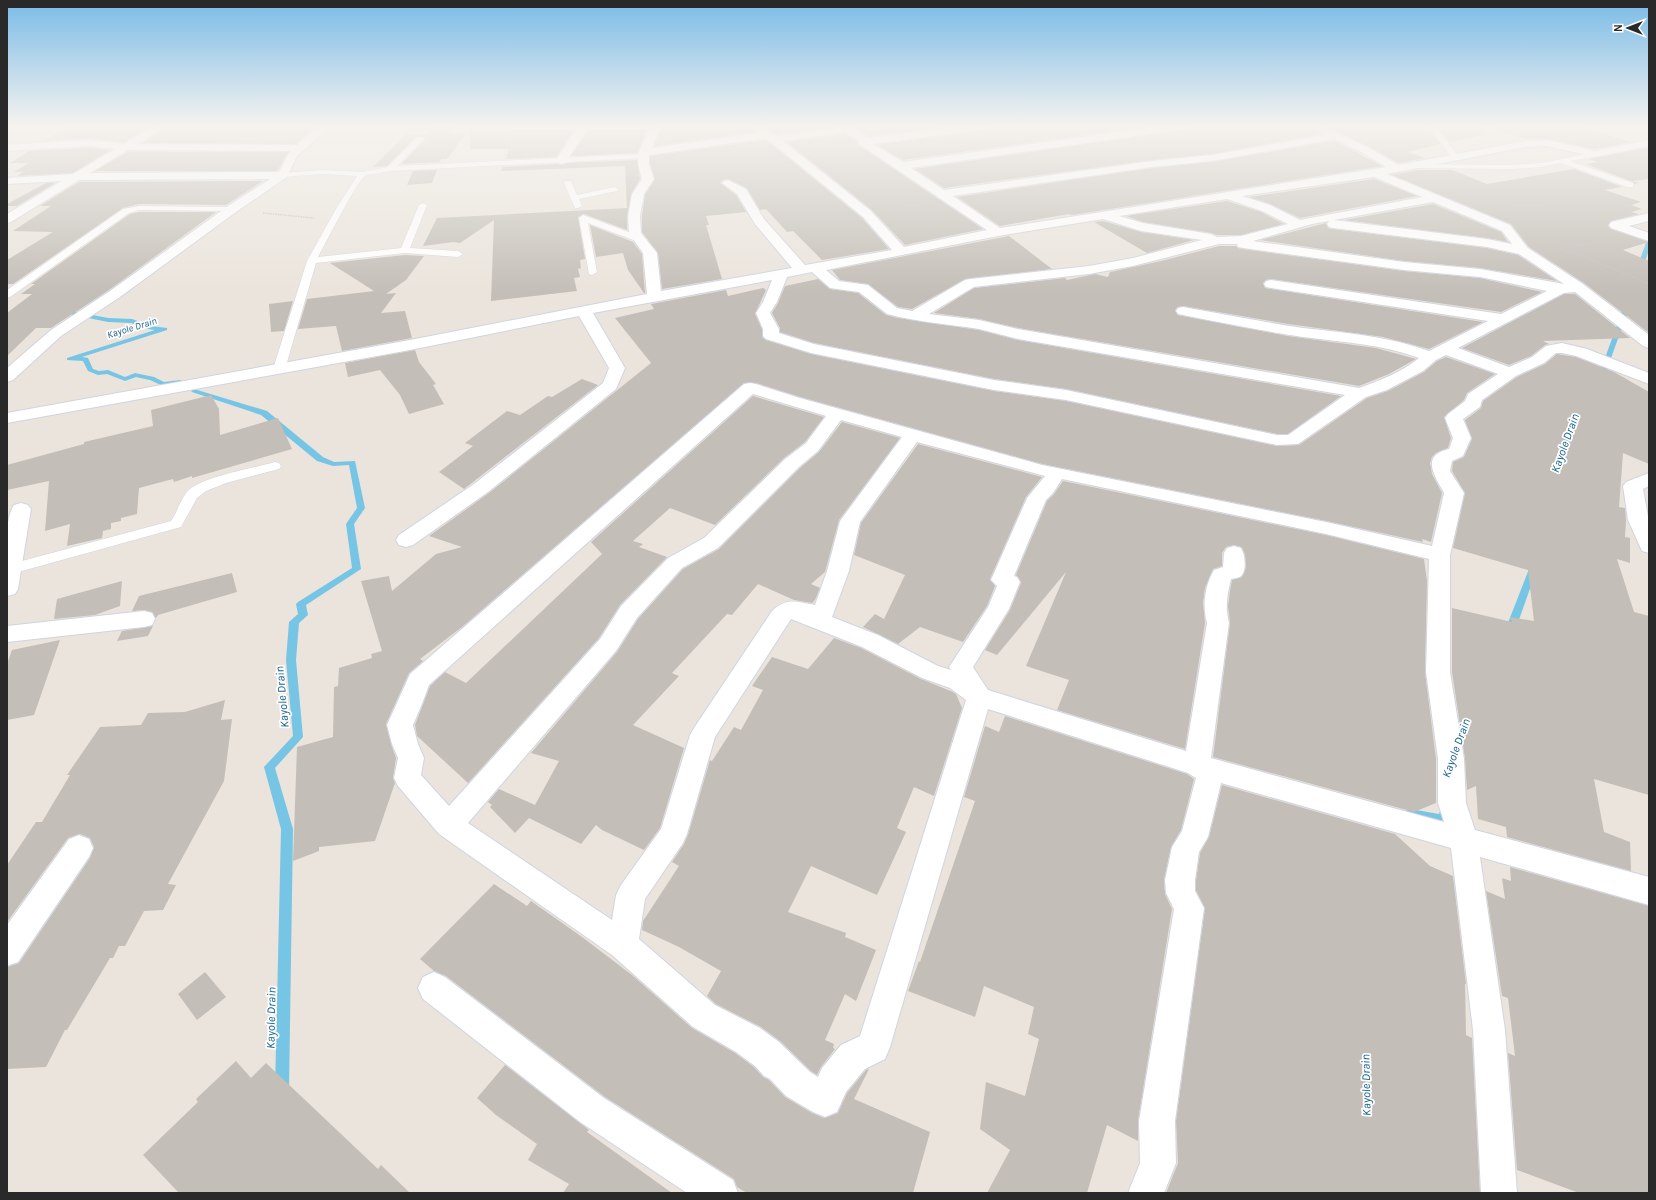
<svg xmlns="http://www.w3.org/2000/svg" width="1656" height="1200" font-family="Karla,sans-serif">
  <style>
    .lines { fill: none; stroke-linecap: round; stroke-linejoin: round }
    .stream { fill: #76c5e5; fill-rule: evenodd }
    .building { fill: #c3beb7 }
    .lane-casing { stroke: #d1d4e1; stroke-width: 1 }
    .street-casing { stroke: #d1d4e1; stroke-width: 2 }
    .secondary-casing { stroke: #d1d4e1; stroke-width: 2 }
    .path { stroke: #c3c3c3; stroke-width: 1.5; stroke-dasharray: 1.5 1; stroke-linecap: butt }
    .lane { fill: #fff; fill-rule: evenodd }
    .street { fill: #fff; fill-rule: evenodd }
    .secondary { fill: #fff; fill-rule: evenodd }
    .labels { text-anchor: middle; dominant-baseline: central; stroke-width: 3.5; stroke-linejoin: round; paint-order: stroke }
    .far-water-label { font-size: 10px; font-style: italic; fill: #18638e; stroke: #fff }
    .water-label { font-size: 12px; font-style: italic; fill: #18638e; stroke: #fff }
  </style>
  <rect width="100%" height="100%" fill="#eae4dc"/>
  <g class="lines">
    <!-- stream -->
    <path class="stream" d="M1649 241V250L1642 270 1637 271 1636 270 1646 243Z
      M1628 301 1631 303 1603 380 1602 381H1598L1597 380 1625 303Z
      M61 309 108 318 132 319 151 326 167 328V330L82 357 88 358 93 369 99 371 108 370 125 377 135 373 154 377 164 382 180 380 183 382 180 384 163 386 150 380 136 377 125 381 107 374 98 375 88 371 83 361 67 360V358L155 330 148 329 131 323 108 322 59 312V310Z
      M194 389 267 411 323 457 334 462 355 461 365 508 354 524 361 569 306 605 308 615 299 623 296 660 303 737 275 768 293 829 289 1090 287 1095 282 1097 277 1095 275 1090 281 829 264 767 293 736 286 660 289 622 298 614 296 604 298 602 352 568 346 524 357 508 349 465 333 466 317 461 261 415 192 392 191 391Z
      M1533 566 1537 569 1516 628 1511 631 1508 630 1506 628 1529 569Z
      M1447 803 1451 805 1453 808 1447 822 1443 824 1410 819 1406 817 1404 814 1406 811 1410 809 1439 814 1443 805Z"/>
  </g>
  <!-- building -->
  <path class="building" d="M69 125H152L124 142 88 138 44 141Z
    M168 125H305L302 127H315L296 144 143 143Z
    M432 125H453L450 133H466L447 159H441L440 162 401 164 425 140V138L417 136 387 166 373 167 406 134H428Z
    M662 125H750L757 132 654 146Z
    M764 125H833V127L776 134Z
    M858 125H958L868 136 860 130 861 127Z
    M995 125H1160L903 160 877 145 989 129Z
    M1195 125H1321L1316 129 1322 134 1212 154 1152 160 944 188 915 169 1189 129Z
    M1323 125H1424L1432 132 1440 144 1408 152 1425 158 1398 163 1372 148Z
    M1434 125H1483L1484 135 1450 142Z
    M1497 125H1573L1632 142 1595 149 1547 139H1527L1496 130Z
    M470 130H574L556 157 506 159 509 149H470Z
    M588 130H647L637 153 571 156Z
    M845 134 857 141 858 145 983 229 905 245 872 210 787 142Z
    M766 140 862 218 889 249 822 260 793 231 787 232 766 209 760 210 747 188 728 179 723 180 720 183 736 195 746 212 706 216 709 225H706L722 279 662 289 658 253 642 232V216L645 195 655 179 650 164V156Z
    M1335 141 1382 166 1072 215 1069 214 1000 226 957 197 1152 168 1212 162Z
    M88 148 110 150 73 173 17 176 23 172H14L29 163H10L29 151Z
    M1649 148V179L1632 181 1639 183 1634 184 1633 182 1586 164 1598 162 1588 159Z
    M128 152H288L279 168 276 171H95Z
    M637 160 640 179 631 194 627 216V230L584 214 578 217 585 259 580 260 581 268 578 269 580 277 574 278 577 291 491 301 494 220 460 243 453 242 423 246 437 218 627 208 625 166 501 171 503 167 557 164 561 165 567 163Z
    M1574 169 1622 187 1605 190 1641 202 1631 205 1642 209 1631 212 1639 214 1611 221 1608 226 1611 229 1649 242 1623 250 1649 261V333L1584 283 1529 247 1511 224 1392 175 1417 170H1452L1487 184Z
    M437 170 432 183 407 185 413 171Z
    M1374 179 1417 196 1300 218 1270 204 1249 197Z
    M263 181 226 205 139 204 123 208 13 284H7V260L53 232 13 231 51 206H40L79 182Z
    M46 183H55L17 206H7V204Z
    M1227 201 1261 212 1284 224 1241 235H1217L1211 233 1143 222 1126 216Z
    M1433 204 1501 232 1508 242 1487 238 1344 220Z
    M139 212H216L109 290 51 328H36L7 356V313L32 294H21L35 284H31L130 214Z
    M1103 221 1141 232 1194 240 1147 253 1094 222Z
    M1326 223 1328 228 1333 229 1487 248 1518 255 1557 281 1480 268 1404 261 1260 240Z
    M590 225 633 242 642 254 645 293H644L628 270 623 253 596 257Z
    M1009 236 1052 269 965 279 912 309 898 307 868 284 840 280 832 270Z
    M1219 246H1236L1238 248 1243 249 1404 271 1480 278 1542 292 1501 312 1271 279 1266 280 1263 283 1265 288 1271 289 1483 322 1429 349 1383 337 1288 324 1183 306 1178 307 1175 310 1178 315 1288 336 1376 348 1416 359 1389 374 1359 386 1018 328 979 319 934 313 974 288 1065 278 1067 280 1095 274 1108 277 1110 272 1161 261Z
    M405 255 424 256 406 280 386 294 396 293 381 313 405 311 412 338 342 351 336 326 298 329 307 299 374 291 330 263Z
    M818 279 830 289 858 293 886 315 898 318 979 330 1018 340 1341 396 1288 434H1277L1066 389 994 379 814 343 780 332V328L772 313 778 303 785 286Z
    M763 288 766 290 755 314 762 329V337L766 340 811 354 994 391 1066 401 1277 446 1299 445 1367 398 1388 391 1424 372 1437 361 1446 357 1495 374 1467 393 1464 400 1444 417 1451 438 1448 448 1436 453 1432 457 1430 463 1432 474 1442 493 1431 542 1422 539 1423 542 1326 521 1042 464 800 397 756 383H744L462 627 420 659 423 661 409 673 386 724 391 744 396 758 393 778 395 783 375 841 319 847V851L293 861 297 747 333 737 334 687 338 686 339 668 372 658 371 654 382 651 361 581 389 576 392 591 436 554 462 547 429 536 489 493 651 363 615 318 654 309 651 304 726 290 728 296Z
    M1564 294H1575L1630 338 1543 341 1549 344 1545 345 1531 356 1509 365 1462 348Z
    M293 301 284 331 271 332 269 304Z
    M415 350 419 362 436 384 433 385 444 404 409 414 400 395 380 370 348 377 345 363Z
    M1557 354 1576 357 1614 372 1649 392V464L1623 453 1619 507 1625 508 1626 520 1625 537 1630 538V563L1617 559 1634 612 1649 616V795L1594 779 1604 832 1630 842 1631 871 1507 837 1506 827 1478 819 1476 786 1467 790 1465 759 1452 672V608L1512 622 1510 617 1534 621 1528 570 1453 548 1465 493 1452 471 1453 462 1464 457 1472 439 1465 420 1481 408 1483 401 1517 377 1545 364Z
    M582 379 598 385 464 489 439 472 473 446 465 443 507 411 520 415 548 396 552 397Z
    M211 395 219 409 220 435 278 418 292 449 192 478V476L174 482 173 479 139 488 137 514 121 518V521L111 523V529L103 531 102 538 67 546 70 524 45 531 49 481 7 490V465L84 444V442L153 426 151 410Z
    M753 396 824 417 805 442 784 458 715 525 670 508 633 541 643 544 639 547 667 557 620 605 599 638 468 783 417 736 415 725 430 686 445 672 466 683 602 554 591 542Z
    M842 422 900 438 839 520 825 572 811 584 820 588 815 600 812 603 794 600 758 584 732 615 727 614 672 673 679 676 633 725 684 748 660 828 644 850 602 830 596 825 581 844 529 818 515 833 490 807 492 805 488 802 499 789 535 805 559 761 531 753 617 652 638 619 683 569 719 549 800 468 819 452Z
    M918 444 1042 477 1026 497 990 579 995 586 987 606 963 642 920 627 898 644 863 627 875 614 884 619 905 575 854 555 861 523Z
    M1063 481 1326 535 1424 559 1427 581 1425 672 1436 759V803L1414 812 1213 757 1230 623 1228 606 1230 591 1232 580 1242 577 1246 567 1245 554 1241 547 1234 545 1226 547 1222 553V566L1213 569 1205 588 1203 602 1205 623 1185 749 1057 710 1069 680 1026 666 1066 572 997 655 985 650 1010 610 1021 583 1016 575 1047 501 1054 494Z
    M232 573 237 592 158 615 156 618 152 612 144 610 132 611 139 596Z
    M122 581 120 606 95 615 54 619 57 599Z
    M153 626 148 636 117 641 122 631Z
    M834 638 861 648 921 679 953 692 956 694 962 708 934 796 914 787 897 828 906 832 877 895 811 866 788 912 846 933 845 937 876 950 856 1001 845 994 825 1040 834 1044 833 1048 835 1049 821 1067 817 1075 811 1071 780 1041 761 1027 716 1004 707 996 721 971 679 947 642 930 643 921 679 866 672 862 684 844 688 835 710 760 712 761 734 727 741 730 763 690 752 686 772 657 808 669Z
    M60 640 34 715 7 720V664L12 650Z
    M225 700 221 720 232 719 224 781 168 884 176 885 163 910 144 911 125 946H119L113 958H110L67 1030H65L46 1067 7 1069V967L19 963 90 858 94 847 90 838 80 834 68 838 7 922V865L36 822H42L70 775H67L100 727 141 725 148 713 185 712Z
    M1005 716 1187 774 1194 779 1181 830 1171 847 1164 880 1165 894 1172 909 1138 1121V1141L1107 1125 1087 1193H987L1010 1150 980 1129 986 1082 1025 1096 1039 1039 1028 1034 1034 1007 984 986 975 1017 908 991 919 961 920 962 975 801 964 797 985 726 999 732Z
    M1222 785 1395 834 1430 866 1453 876 1466 984H1465L1466 1035 1472 1038 1480 1193H1166L1178 1163 1176 1121 1205 908 1196 891V880L1200 853 1209 837Z
    M1510 867 1649 906V1193H1579L1517 1170 1508 1053 1515 1056 1508 998 1502 996 1486 891 1505 899 1502 878 1511 881Z
    M494 884 527 906 531 901 582 937 632 975 692 1028 735 1053 754 1067 763 1077 769 1080 785 1097 812 1113 824 1118 838 1113 847 1093 866 1070 869 1069 854 1099 930 1132 913 1193H747L737 1187 734 1179 605 1097 446 976 434 971 420 959Z
    M205 972 226 997 197 1020 178 994Z
    M236 1061 251 1078 266 1063 378 1169 381 1165 410 1193H179L143 1155 198 1102 196 1099Z
    M505 1065 589 1130 587 1132 672 1193H563L569 1184 528 1160 537 1144 496 1115 477 1098Z"/>
  <g class="lines">
    <!-- lane casing -->
    <g class="lane-casing">
      <path id="lane" d="M1425 125H1432L1437 129 1460 158 1459 160H1453L1433 131Z
        M417 137H420L424 139 397 166 643 154 647 156 643 158 390 171C383 173 372 173 365 176 357 181 325 245 318 257L401 248 419 205 423 203 427 205 410 248 458 251 463 254 458 257 405 253 316 263 285 369 283 371H275L273 369 307 261 336 209 357 176 322 174 283 177 279 175 283 173 322 170 363 172 388 167Z
        M1595 152 1599 154 1598 156 1570 161 1633 183V187H1627L1561 163 1541 167 1511 169 1410 168 1406 166 1410 164 1511 165 1541 163Z
        M565 181H571L577 195 614 187 618 189 617 191 579 199 582 206 578 208H575L564 183Z
        M139 206 232 207 236 209 232 211 139 210 129 213 10 297 7 298V290L123 209Z
        M583 215 642 237 643 239 642 241H636L588 223 597 272 592 275 589 274 579 218Z
        M275 462 279 463 281 466 279 469 226 483 206 491 197 498 181 527 11 574 7 573V565L171 521C178 511 181 497 190 489 206 476 254 468 275 462Z"/>
    </g>
    <!-- street casing -->
    <g class="street-casing">
      <path id="street" d="M155 125H167L138 144 297 145 320 125H423L418 128H329L297 156 287 177 236 212 120 297 61 336 13 380 7 382V368L51 330 110 291 228 206 270 179 79 180 11 222 7 223V214L61 181 7 184V178L73 174 115 149 88 146 7 151V145L88 140 124 144ZM128 150 290 151 279 172 90 173Z
        M461 125H661L652 148 760 133 751 125H762L776 136 836 128 834 125H855L860 128 857 130 868 138 968 125H994L989 128 873 144 903 162 1169 125H1194L1189 128 911 168 944 190 1152 161 1212 155 1326 135 1317 129 1322 126 1371 149 1398 165 1525 141 1547 140 1595 151 1649 140V146L1595 157 1547 146 1525 147 1387 174 1510 225 1528 248 1583 284 1649 335V348L1643 346 1575 292 1564 293 1458 348 1509 367 1532 357 1546 346 1562 343 1587 349 1649 373V384L1576 356 1562 353H1556L1544 363 1516 376 1482 400 1480 407 1463 419 1471 438 1463 456 1452 461 1450 471 1464 493 1450 555V672L1464 759 1466 803 1475 830 1649 877V905L1480 857 1505 1030 1517 1193H1481L1473 1030 1451 848 1221 783 1208 837 1199 852 1195 880V891L1204 908 1175 1121 1176 1163 1164 1193H1128L1140 1163 1139 1121 1174 909 1166 893 1165 880 1172 847 1182 831 1196 778 1188 773 988 709 890 1047 885 1059 865 1069 846 1092 837 1112 825 1117 813 1112 786 1096 770 1079 764 1076 755 1066 736 1052 693 1027 612 955 439 834 398 786 394 778 398 758 392 744 387 725 410 674 744 384 750 383 756 384 800 398 1042 465 1326 522 1432 546 1444 493C1439 483 1424 463 1437 454 1441 451 1445 450 1449 449L1453 438 1445 418 1448 414 1465 401 1468 394 1498 374 1446 355 1436 360 1423 371 1387 390 1366 397 1298 444 1277 445 1066 400 994 390 811 353 766 339 763 336V329L756 313 763 302 772 280 593 313 625 368 616 389 488 492 413 545 406 547 399 545 396 540 399 535 474 484 603 383 609 368 579 316 410 350 7 423V413L410 340 647 294 643 253 629 233 628 216 632 194 642 179C634 154 639 152 649 129H587L565 163 561 164 555 161 577 129 466 128ZM845 132 858 140 859 144 987 230 904 247 871 211 783 141ZM766 138 863 217 892 250 805 265 764 219 746 189 728 180 724 181 722 183 737 194 755 224 792 268 661 291 657 253 641 233 640 216 644 194 654 179 649 164V155ZM1335 139 1363 153 1386 167 1000 228 953 196 1152 167 1212 161ZM1374 177 1422 197 1300 220 1270 205 1242 196ZM1227 199 1262 211 1288 224 1241 236 1217 237 1211 234 1143 223 1119 216ZM1433 202 1502 231 1512 244 1487 239 1334 220ZM1103 219 1141 231 1202 240 1133 258 1089 266 970 279 965 280 912 311 897 308 868 285 839 281 826 270 998 236ZM1329 221 1327 224 1329 227 1333 228 1487 247 1519 254 1564 284 1480 269 1404 262 1253 241 1312 224ZM1219 244H1237L1238 247 1243 248 1404 270 1480 277 1547 291 1501 314 1271 280 1266 281 1264 284 1266 287 1271 288 1488 321 1429 351C1388 336 1346 333 1303 328 1263 322 1223 314 1183 307L1178 308 1176 311 1178 314 1183 315C1223 323 1263 331 1303 337 1342 342 1381 344 1419 358 1402 372 1379 381 1359 388L1018 329 979 320 929 314 974 287 1089 274 1133 266ZM812 272 830 288 859 292 887 314C917 322 948 324 979 329 992 332 1005 336 1018 339L1345 395 1288 435H1277L1066 390 994 380 814 344 779 333V329L770 313 777 302 787 277ZM753 394 826 416 806 443 785 459 704 538 668 558 621 606 600 639 449 806 421 775 424 758 418 744 413 725 422 704 429 685ZM841 420 902 437 840 521 827 571 815 605C796 602 787 597 772 611L694 728 690 735 661 829 621 885 616 895 612 920 468 823 616 651 637 618 682 568 718 548 799 467 818 451ZM917 442 1045 476 1027 498 991 580 997 586 988 607 953 661 949 667 951 670 938 666 878 635 832 617 849 571 860 522ZM1062 479 1326 534 1429 559 1426 672 1438 759V803L1444 822 1211 758 1229 623C1225 607 1227 595 1231 579 1234 578 1239 578 1241 576 1247 571 1245 554 1241 548L1234 546 1227 548 1224 553 1223 567 1214 570C1205 585 1202 605 1207 623L1186 751 988 690 973 667 1009 609 1020 582 1017 577 1014 576 1046 500 1053 493ZM791 619 862 647 922 678 950 688 966 700 860 1036 841 1045 822 1068 818 1077 810 1072 779 1042 760 1028 715 1005 639 939 645 899 683 843 687 834 715 737Z
        M1643 125H1649V128L1644 127Z
        M1649 213V221L1629 226 1649 233V241L1611 228 1609 225 1611 222Z
        M21 503 28 505 31 509 18 589 15 594 7 596C7 574 2 522 14 505Z
        M144 611 152 613 155 619 152 625 144 627 7 642V626Z
        M79 835 89 839 93 848 89 857 18 962 7 966V925L69 839Z
        M434 972 445 977 604 1098 733 1180 738 1193H687L580 1122 423 999 418 988 423 977Z"/>
    </g>
    <!-- secondary casing -->
    <g class="secondary-casing">
      <path id="secondary" d="M1649 473V486L1643 489 1649 522V553L1642 551 1628 520 1623 486 1626 482Z"/>
    </g>
    <!-- path -->
    <path class="path" d="M437 133 447 130
      M1507 207 1556 203 1597 218
      M891 209 919 204
      M263 213 314 218
      M1558 249 1602 240
      M1562 251 1575 253 1649 284"/>
    <!-- lane -->
    <use href="#lane" class="lane"/>
    <!-- street -->
    <use href="#street" class="street"/>
    <!-- secondary -->
    <use href="#secondary" class="secondary"/>
  </g>
  <!-- sky -->
  <linearGradient id="sky" x2="0" y2="1"><stop stop-color="#7abbe7"/><stop offset="0.43" stop-color="#f6f3ef"/><stop offset="1" stop-color="#f6f3ef" stop-opacity="0"/></linearGradient>
  <rect width="1656" height="293" fill="url(#sky)"/>
  <g class="labels">
    <!-- far-water labels -->
    <g class="far-water-label">
      <text transform="translate(132 328) rotate(-17)">Kayole Drain</text>
    </g>
    <!-- water labels -->
    <g class="water-label">
      <text transform="translate(1565 443) rotate(-70)">Kayole Drain</text>
      <text transform="translate(282 697) rotate(-95)">Kayole Drain</text>
      <text transform="translate(1456 748) rotate(-70)">Kayole Drain</text>
      <text transform="translate(271 1018) rotate(-89)">Kayole Drain</text>
      <text transform="translate(1366 1085) rotate(-91)">Kayole Drain</text>
    </g>
  </g>
  <!-- border -->
  <rect width="1656" height="1200" fill="none" stroke="#292929" stroke-width="16"/>
  <!-- north arrow -->
  <g transform="translate(1628 28) rotate(270)" stroke="#ffffff" stroke-width="3" paint-order="stroke">
  <path d="M0-3L7 15L0 10L-7 15Z" fill="#292929"/>
  <text y="-6" font-size="11" font-weight="bold" text-anchor="middle" fill="#292929">N</text>
  </g>
</svg>
